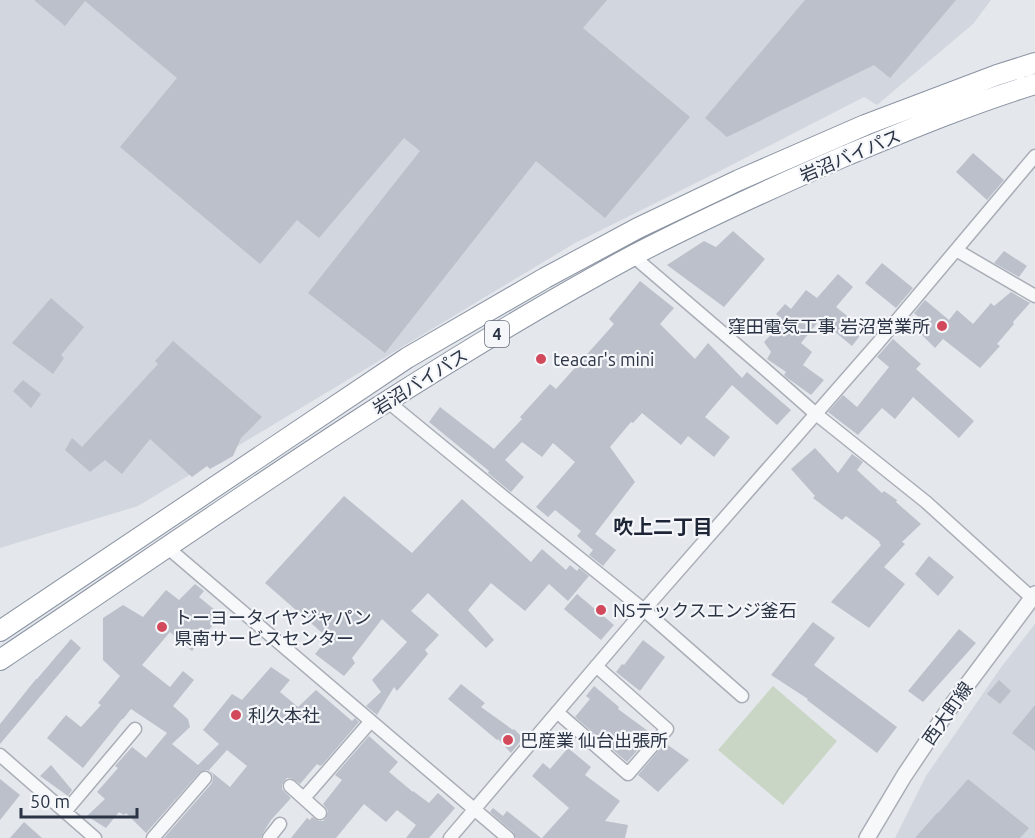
<svg xmlns="http://www.w3.org/2000/svg" width="1035" height="838" font-family="Ubuntu,'Noto Sans JP',sans-serif">
  <style>
    .built { fill: #d2d6de }
    .green { fill: #c9d6c5 }
    .building { fill: #bbc0ca; fill-rule: evenodd }
    .lines { fill: none; stroke-linecap: round; stroke-linejoin: round }
    .minor-casing { stroke: #a9aeb7; stroke-width: 15 }
    .tertiary-casing { stroke: #a9aeb7; stroke-width: 18 }
    .trunk-casing { stroke: #8b94a3; stroke-width: 22 }
    .minor { stroke: #f7f8fa; stroke-width: 12 }
    .tertiary { stroke: #f7f8fa; stroke-width: 15 }
    .trunk { stroke: #fff; stroke-width: 20 }
    .poi-dot { fill: #d1495b; stroke: #f4f6f9; stroke-width: 2 }
    .labels { text-anchor: middle; dominant-baseline: central; stroke-width: 4.5; stroke-linejoin: round; paint-order: stroke }
    .shield { fill: #f4f6f9; stroke: #676e7b; stroke-width: 1.5 }
    .shield-label { font-size: 16px; font-weight: bold; fill: #2b3445 }
    .street-label { font-size: 18px; fill: #2b3445; stroke: #f4f6f9 }
    .poi-label { font-size: 18px; fill: #2b3445; stroke: #f4f6f9; text-anchor: start }
    .neighbourhood-label { font-size: 20px; font-weight: bold; fill: #1d2536; stroke: #f4f6f9 }
  </style>
  <rect width="100%" height="100%" fill="#e4e7ec"/>
  <!-- built -->
  <path class="built" d="M0 0H991L973 24 877 105 864 97 718 172 575 243 138 506 0 548Z
    M1035 624V838H895L926 776 1002 666Z"/>
  <!-- green -->
  <path class="green" d="M773 686 837 741 783 805 718 750Z"/>
  <!-- building -->
  <path class="building" d="M34 0H607L583 28 690 117 605 218 536 161 385 353 308 293 420 151 404 138 319 238 297 220 260 264 120 147 177 78 85 1 65 26Z
    M805 0H956L890 78 874 65 727 137 705 118Z
    M973 153 1004 180 987 200 956 172Z
    M733 231 765 259 724 307 667 265 704 241 716 247Z
    M1004 251 1027 266 1019 277 994 263Z
    M882 263 913 288 896 308 865 283Z
    M838 274 853 287 836 307 861 327 859 337 852 346 823 322 821 324 818 322 801 343 812 352 803 365 824 380 811 395 786 377 784 375 786 372 767 359 771 352 764 342 784 321 776 314 785 304 791 309 806 290 817 298Z
    M640 281 674 308 660 324 695 359 708 343 742 378 747 372 791 410 777 425 732 385 705 417 730 437 714 457 688 436 681 445 642 413 633 423 631 422 610 447 635 482 595 534 616 550 603 566 589 555 593 550 577 536 581 531 555 510 548 517 536 507 575 462 553 443 542 457 522 442 505 460 524 477 511 492 488 473 489 471 429 422 440 407 494 449 522 419 520 417 550 384 556 389 614 324 609 319Z
    M1011 292 1030 303 1013 322 1014 324 997 344 1000 346 980 368 943 339 935 348 918 331 925 323 914 313 925 300 949 320 957 310 973 324 991 303 994 306Z
    M51 298 84 327 61 355 64 358 53 374 12 343Z
    M893 339 921 364 916 369 974 421 959 438 913 397 895 419 882 408 858 435 828 412 843 395 857 407 889 367 877 357Z
    M173 341 262 417 241 438 233 456 210 469 207 466 192 477 150 439 122 474 105 460 90 472 65 450 72 438 82 447 158 364 155 361Z
    M23 380 41 394 31 408 13 391Z
    M815 448 838 473 852 454 863 462 857 470 882 493 884 491 897 500 896 502 921 524 902 542 905 544 884 567 905 584 869 628 831 602 881 545 879 543 880 542 846 516 842 520 813 498 815 496 791 469Z
    M344 496 412 553 462 499 531 562 542 549 566 570 570 565 577 571 579 568 589 576 568 601 549 584 525 611 491 583 468 610 494 640 486 648 428 593 411 611 439 635 425 650 428 654 397 691 394 687 377 715 366 706 381 692 372 680 407 642 382 619 352 658 355 663 344 676 315 654 328 638 265 583Z
    M929 556 954 577 938 596 915 574Z
    M195 584 204 591 199 597 221 615 192 651 170 632 142 665 170 687 183 671 194 680 173 706 188 719 190 727 172 744 198 765 219 744 203 730 232 694 242 700 271 667 290 680 280 692 298 707 316 690 352 721 355 718 359 722 323 764 320 766 317 764 300 784 291 778H287L284 781 282 785V789L291 798 271 820 263 833 261 838H164L212 783 213 779V775L210 771 206 770 199 773 146 833 126 813 124 815 119 812 106 828 87 816 105 799 97 792 118 768 115 766 132 747 146 758 167 733 131 709 123 719H122L83 768 47 738 66 715 81 727 101 705 98 703 120 676 103 660V618L123 605 143 617 166 590 179 600ZM227 750 247 766 230 787 209 770Z
    M577 594 614 625 601 640 564 609Z
    M813 622 835 638 814 665 897 727 877 753 807 700 808 699 771 675Z
    M959 629 976 643 923 702 908 691Z
    M71 639 81 648 0 744V724L36 679H37Z
    M643 640 665 657 640 691 616 672 622 664 624 665Z
    M999 680 1011 691 1000 704 987 694Z
    M461 684 485 703 481 707 513 730 514 729 523 738 511 753 498 739 497 740 448 699Z
    M594 686 619 707 618 709 652 734 627 762 575 717 590 699 586 696Z
    M1035 705V751L1012 733Z
    M369 736 398 762 389 772 413 792V791L429 803 438 793 455 808 429 838H406L416 825 397 810 386 822 364 804 336 838H291L307 818 310 820 312 817 319 821H323L326 818 328 811 323 804 342 780 335 775Z
    M665 743 689 760 658 792 638 775Z
    M568 748 591 767 585 775 620 801 605 821 628 825 625 838H542L569 808 532 776 543 763 550 769Z
    M51 765 72 790 68 796 40 776Z
    M0 779 20 795 0 820Z
    M968 779 1029 828 1020 838H915L937 813H938Z
    M493 808 503 816 507 811 541 838H516L513 832 490 812Z
    M24 822 42 838H10Z"/>
  <g class="lines">
    <!-- minor casing -->
    <g class="minor-casing">
      <path id="minor" d="M956 250 1035 296
        M633 256 759 364 816 414 926 502 1032 598
        M387 401 510 502 644 610 742 696
        M168 548 508 838
        M557 712 628 774 667 729 596 666
        M0 755 95 838
        M290 786 320 813
        M304 798 371 721
        M65 812 135 729
        M153 838 205 778
        M269 838 280 824
        M450 838 644 610 877 344 1035 156"/>
    </g>
    <!-- tertiary casing -->
    <g class="tertiary-casing">
      <path id="tertiary" d="M867 838 904 776 949 709 1035 594"/>
    </g>
    <!-- trunk casing -->
    <g class="trunk-casing">
      <path id="trunk" d="M0 631 407 358 545 278 638 228 739 180 865 125 997 75 1035 63
        M0 660C208 521 413 374 634 255 703 219 774 187 845 156 908 130 970 104 1035 84"/>
    </g>
    <!-- minor -->
    <use href="#minor" class="minor"/>
    <!-- tertiary -->
    <use href="#tertiary" class="tertiary"/>
    <!-- trunk -->
    <use href="#trunk" class="trunk"/>
  </g>
  <!-- markers -->
  <g class="poi-dot">
    <circle cx="942" cy="326" r="6"/>
    <circle cx="541" cy="359" r="6"/>
    <circle cx="601" cy="610" r="6"/>
    <circle cx="162" cy="627" r="6"/>
    <circle cx="236" cy="715" r="6"/>
    <circle cx="508" cy="740" r="6"/>
  </g>
  <g class="labels">
    <!-- shield labels -->
    <rect class="shield" x="485" y="321" width="24" height="26" rx="4.5"/>
    <g class="shield-label">
      <text x="497" y="334">4</text>
    </g>
    <!-- street labels -->
    <g class="street-label">
      <text transform="translate(850 155) rotate(-23)">岩沼バイパス</text>
      <text transform="translate(420 381) rotate(-32)">岩沼バイパス</text>
      <text transform="translate(947 713) rotate(-55)">西大町線</text>
    </g>
    <!-- poi labels -->
    <g class="poi-label">
      <text x="930" y="326" text-anchor="end">窪田電気工事 岩沼営業所</text>
      <text x="553" y="359">teacar's mini</text>
      <text x="613" y="610">NSテックスエンジ釜石</text>
      <text x="174" y="617">トーヨータイヤジャパン<tspan x="174" dy="21">県南サービスセンター</tspan></text>
      <text x="248" y="715">利久本社</text>
      <text x="520" y="740">巴産業 仙台出張所</text>
    </g>
    <!-- neighbourhood labels -->
    <g class="neighbourhood-label">
      <text x="663" y="526">吹上二丁目</text>
    </g>
  </g>
  <!-- scale -->
  <path d="M21 808v9h116v-9" fill="none" stroke="#2b3445" stroke-width="3"/>
  <text x="30" y="808" font-size="18" fill="#2b3445" stroke="#f4f6f9" stroke-width="4.5" paint-order="stroke">50 m</text>
</svg>
